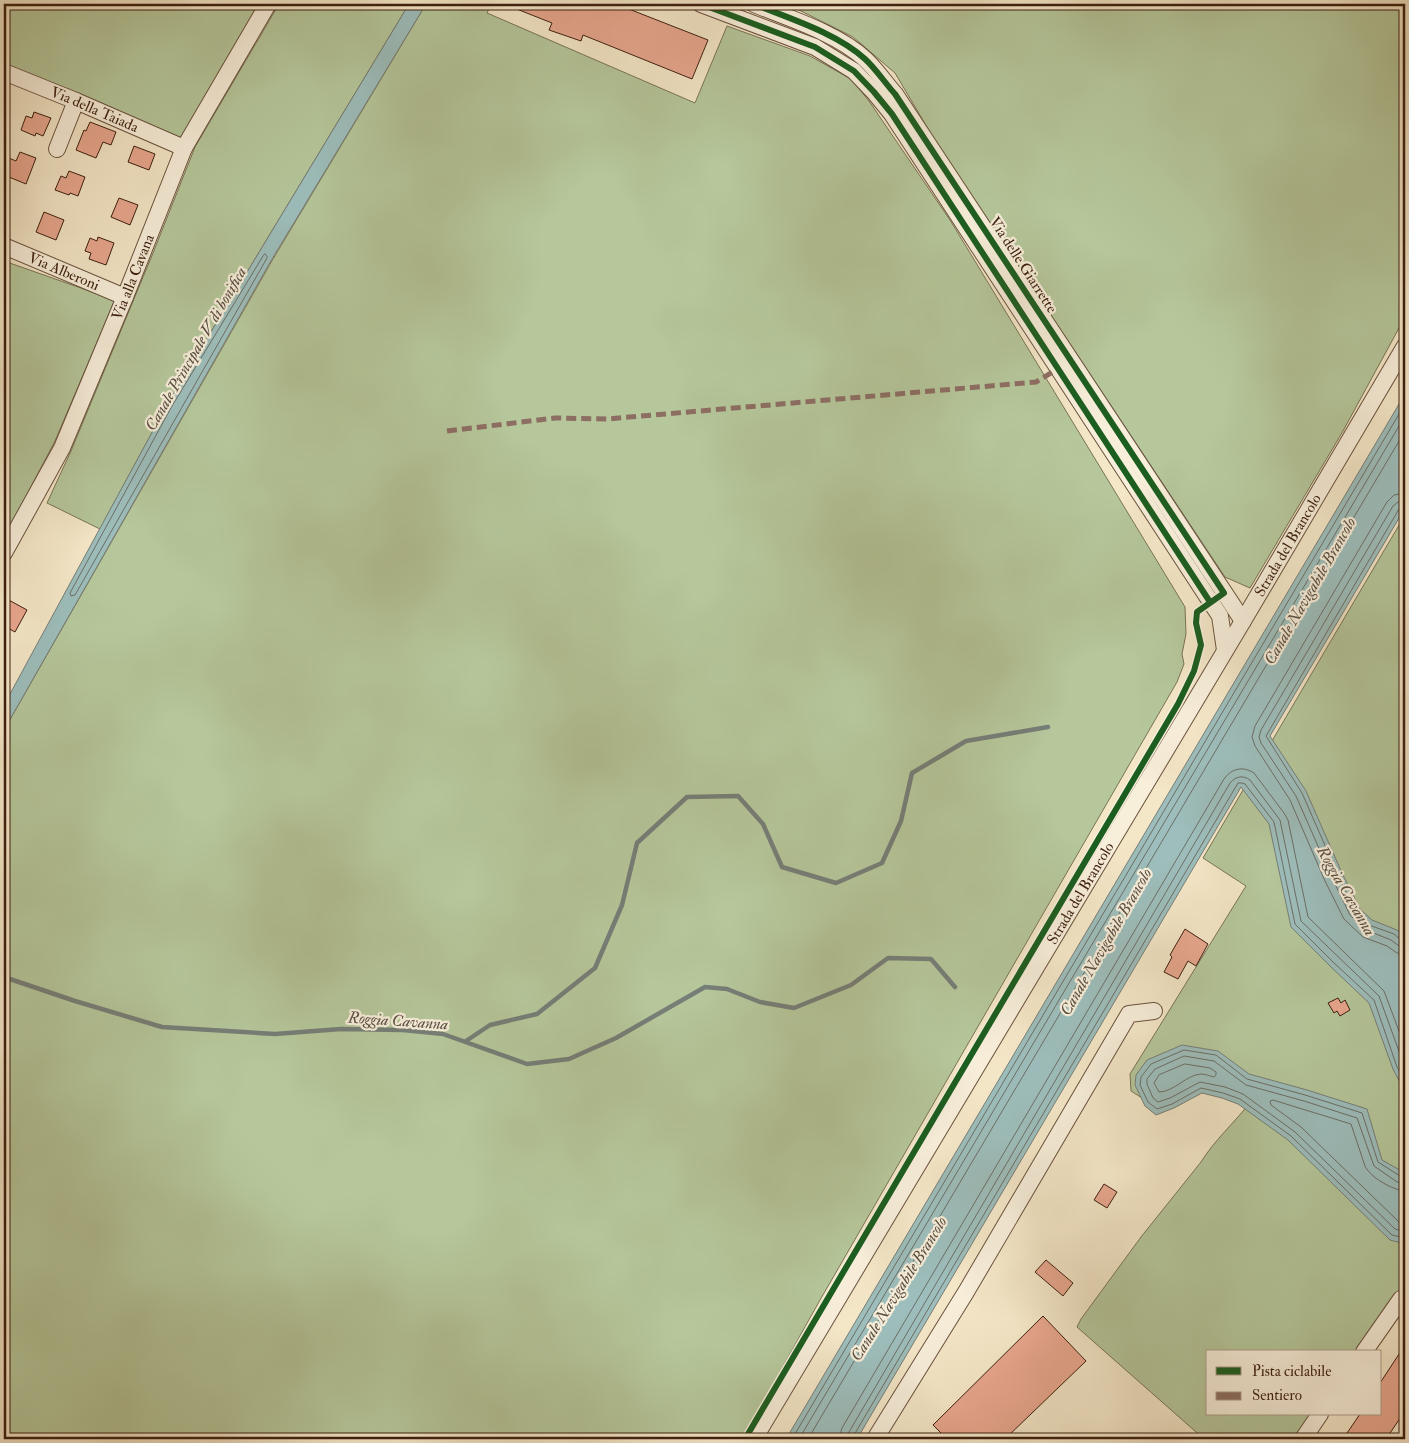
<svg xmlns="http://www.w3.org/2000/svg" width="1409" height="1443" font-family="'IM FELL Double Pica',serif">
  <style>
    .green { fill: #b5c79b; stroke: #787355 }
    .water { fill: #9dbebc; stroke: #767e77 }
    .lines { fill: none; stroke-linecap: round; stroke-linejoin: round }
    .shore { stroke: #6c6e66; stroke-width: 1 }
    .stream { stroke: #767e77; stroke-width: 4.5 }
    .building { fill: #e8a78f; stroke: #3c1f0f }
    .minor-casing { stroke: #6a513d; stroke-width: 18 }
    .minor { stroke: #f8efdb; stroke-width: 16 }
    .quiet { stroke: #8d6e63; stroke-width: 5; stroke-dasharray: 10 5; stroke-linecap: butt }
    .cycleway-casing { stroke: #f8efdb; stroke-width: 9 }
    .cycleway { stroke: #1b5e20; stroke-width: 6 }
    .labels { text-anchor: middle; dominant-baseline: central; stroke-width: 4.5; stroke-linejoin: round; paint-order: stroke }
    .street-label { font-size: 15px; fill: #3c1f0f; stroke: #f8efdb }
    .water-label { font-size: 16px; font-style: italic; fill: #594f43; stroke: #f8efdb }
  </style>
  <rect width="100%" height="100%" fill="#f4e7c8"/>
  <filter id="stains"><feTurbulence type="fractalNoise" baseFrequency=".004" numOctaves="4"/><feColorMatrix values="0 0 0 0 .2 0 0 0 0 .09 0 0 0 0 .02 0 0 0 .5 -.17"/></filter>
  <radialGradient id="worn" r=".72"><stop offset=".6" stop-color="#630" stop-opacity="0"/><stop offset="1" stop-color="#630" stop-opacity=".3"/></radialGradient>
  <!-- green -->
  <path class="green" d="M4 4H262L181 143 4 67Z
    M279 4H409L168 403 100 529 47 503 71 451 153 253 195 147Z
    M426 4H491L487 13 695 103 727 26 810 56 851 79 869 101 950 220 1185 607 1186 634 1182 654 1184 664 1177 682 820 1300 762 1404 740 1439H4V730L273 259Z
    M787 4H1405V317L1343 431 1250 588 1225 577 937 144 895 73 853 37Z
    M4 261 115 300 55 441 4 538Z
    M1405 515V1294L1363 1352H1208V1414H1320L1302 1439H1204L1077 1327 1081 1319 1141 1237 1201 1162C1214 1141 1233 1124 1248 1105L1221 1084 1142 1098 1131 1091 1130 1074 1246 886 1203 858Z"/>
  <!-- water -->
  <path class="water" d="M409 4H426L272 259 4 730V705L168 403Z
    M1405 394V508L1270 736 1306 791 1342 873 1360 909 1372 920 1397 930 1405 937V1092L1393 1069 1369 1003 1330 966 1291 927 1269 824 1241 787 857 1439H786Z
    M1182 1045 1218 1051 1249 1074 1307 1090 1367 1109 1382 1160 1405 1173V1244L1390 1240 1288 1140 1238 1104 1222 1098 1202 1093 1174 1108 1156 1115 1145 1106 1135 1085 1136 1075 1147 1060Z"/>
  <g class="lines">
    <!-- shore -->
    <path class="shore" d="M265 254 267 256V258L75 595 71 596 70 593 172 406 263 256Z
      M1405 493 1394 495 1387 502 1255 726 1252 737 1255 746 1290 800 1325 881 1344 919 1363 937 1387 946 1397 953 1405 954
      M1405 500 1398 502 1393 506 1261 730 1259 737 1261 743 1296 796 1332 878 1350 915 1366 930 1391 940 1399 946 1405 947
      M1405 506 1402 507 1399 509 1266 736 1302 793 1338 875 1355 911 1369 925 1394 934 1401 940H1405
      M1185 1064 1210 1068 1216 1072V1075L1214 1077C1210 1076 1205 1074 1201 1074 1186 1075 1174 1092 1159 1092L1154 1083 1159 1075Z
      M1405 1177 1400 1176 1378 1162 1362 1113 1305 1095 1247 1079 1216 1055 1184 1050 1151 1064 1141 1077 1140 1085 1148 1102 1157 1109 1172 1104 1201 1088 1223 1093 1240 1099 1291 1136 1392 1235 1405 1238
      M1405 1183 1397 1182 1374 1166 1357 1118 1304 1101 1246 1085 1214 1061 1184 1056 1155 1069 1147 1079V1084L1153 1098 1158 1102 1170 1098 1200 1082 1225 1087 1243 1094 1295 1132 1395 1229 1405 1232
      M1405 1191C1392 1190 1370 1177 1365 1166L1351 1124 1273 1100 1270 1101 1271 1105 1301 1127 1399 1222 1405 1224
      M792 1439 1405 404
      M799 1439 1405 416
      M808 1439 1405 431
      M839 1439 842 1428 1224 779C1232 768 1243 766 1254 773L1284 813 1288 820 1308 917 1384 991 1405 1047
      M847 1439 849 1432 1230 783C1236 776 1243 775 1250 780L1280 820 1301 921 1379 996 1405 1068
      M853 1439 854 1435 1238 783H1242L1245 784 1274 822 1295 924 1333 962 1374 1000 1397 1067 1405 1081"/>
    <!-- stream -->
    <path class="stream" d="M4 977 75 1001 162 1027 275 1034 341 1029 403 1030 443 1034 527 1064 569 1059 616 1038 705 987 727 989 760 1002 794 1008 851 985 888 958 931 959 955 987
      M466 1041 490 1025 537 1014 595 968 622 905 637 843 687 797 738 796 763 824 782 867 836 883 882 863 901 821 912 773 966 741 1048 727"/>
  </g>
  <!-- building -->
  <path class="building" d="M504 4H616L708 40 692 79 583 35 581 41 549 30 552 23Z
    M34 112 51 118 43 136 36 133 35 136 21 130 26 116 32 118Z
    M90 122 116 132 111 145 103 142 96 158 76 150 84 130 86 131Z
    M134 146 155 154 149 170 128 162Z
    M20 152 36 158 26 184 4 175V156L16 161Z
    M69 171 85 177 78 196 70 193 69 195 55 190 61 176 66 178Z
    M119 198 138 205 130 225 111 217Z
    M44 212 64 220 56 240 36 232Z
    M98 237 114 243 106 265 89 259 91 253 85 251 90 238 97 241Z
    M7 599 27 610 15 632 4 626V605Z
    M1185 929 1208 944 1196 966 1188 961 1178 979 1164 972 1172 957 1170 955Z
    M1338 998 1341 1003 1345 1000 1350 1010 1340 1016 1337 1011 1334 1013 1328 1003Z
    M1104 1184 1117 1192 1107 1208 1094 1200Z
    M1046 1260 1073 1283 1063 1296 1035 1272Z
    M1043 1316 1086 1361 1005 1439H947L933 1425Z
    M1405 1345V1411L1386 1439H1343L1360 1414H1380V1383Z"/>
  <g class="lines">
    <!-- minor casing -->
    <g class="minor-casing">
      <g id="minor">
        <path d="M701 4 815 47 854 71 874 92 892 114 1220 616 1225 650"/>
        <path d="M754 4C788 18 837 33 865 59 876 69 885 83 895 94L1243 621"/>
        <path id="s1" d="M4 72 76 101 184 148"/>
        <path d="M57 149 76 101"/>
        <path id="s2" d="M4 246 125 297"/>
        <path id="s3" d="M4 553 62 448 125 297 184 148 268 4"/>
        <path d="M1364 1352 1401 1299"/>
        <path id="s4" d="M754 1439 1243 621 1405 346"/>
        <path d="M875 1439 966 1292 1129 1014 1154 1011"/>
        <path d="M1303 1439 1320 1414"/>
      </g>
    </g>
    <!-- minor -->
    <use href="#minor" class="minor"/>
    <!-- quiet -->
    <path class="quiet" d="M447 431 555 418 607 419 1036 382 1059 368"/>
    <!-- cycleway casing -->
    <g class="cycleway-casing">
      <path id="cycleway" d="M701 4 815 47 854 71 874 92 892 114 1210 602
        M745 1439 1178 704 1194 671 1201 645 1196 623 1197 612 1224 593 895 94C885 83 876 69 865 59 837 33 788 18 754 4"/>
    </g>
    <!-- cycleway -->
    <use href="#cycleway" class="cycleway"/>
  </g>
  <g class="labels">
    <!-- street labels -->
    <g class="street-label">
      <text stroke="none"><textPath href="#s1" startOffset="98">Via della Taiada</textPath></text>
      <text transform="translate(1023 265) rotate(57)">Via delle Giarrette</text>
      <text stroke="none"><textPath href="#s2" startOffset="65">Via Alberoni</textPath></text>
      <text stroke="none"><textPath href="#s3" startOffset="305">Via alla Cavana</textPath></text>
      <text stroke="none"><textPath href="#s4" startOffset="1041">Strada del Brancolo</textPath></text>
      <text stroke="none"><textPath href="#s4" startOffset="636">Strada del Brancolo</textPath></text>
    </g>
    <!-- water labels -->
    <g class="water-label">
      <text transform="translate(196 349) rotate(-60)">Canale Principale V di bonifica</text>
      <text transform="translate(1310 591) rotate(-60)">Canale Navigabile Brancolo</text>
      <text transform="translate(1346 891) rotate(60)">Roggia Cavanna</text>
      <text transform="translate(1106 942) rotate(-60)">Canale Navigabile Brancolo</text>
      <text transform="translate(398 1021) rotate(4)">Roggia Cavanna</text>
      <text transform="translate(899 1289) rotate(-58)">Canale Navigabile Brancolo</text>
    </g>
  </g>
  <!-- margin -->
  <rect width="1409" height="1443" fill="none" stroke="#f4e7c8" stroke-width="20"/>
  <rect x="5" y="5" width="1399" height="1433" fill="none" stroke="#3c1f0f" stroke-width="2.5"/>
  <rect x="10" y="10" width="1389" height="1423" fill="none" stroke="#3c1f0f"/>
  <!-- legend -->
  <rect x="1206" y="1350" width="175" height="65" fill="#f8efdb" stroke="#ad9c89"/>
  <rect x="1216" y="1367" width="25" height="8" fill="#1b5e20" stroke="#ad9c89"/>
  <text x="1252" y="1376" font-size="15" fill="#3c1f0f">Pista ciclabile</text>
  <rect x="1216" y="1392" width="25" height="8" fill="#8d6e63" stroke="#ad9c89"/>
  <text x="1252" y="1400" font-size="15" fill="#3c1f0f">Sentiero</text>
  <rect width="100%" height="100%" filter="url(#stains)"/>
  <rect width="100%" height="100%" fill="url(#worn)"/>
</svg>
